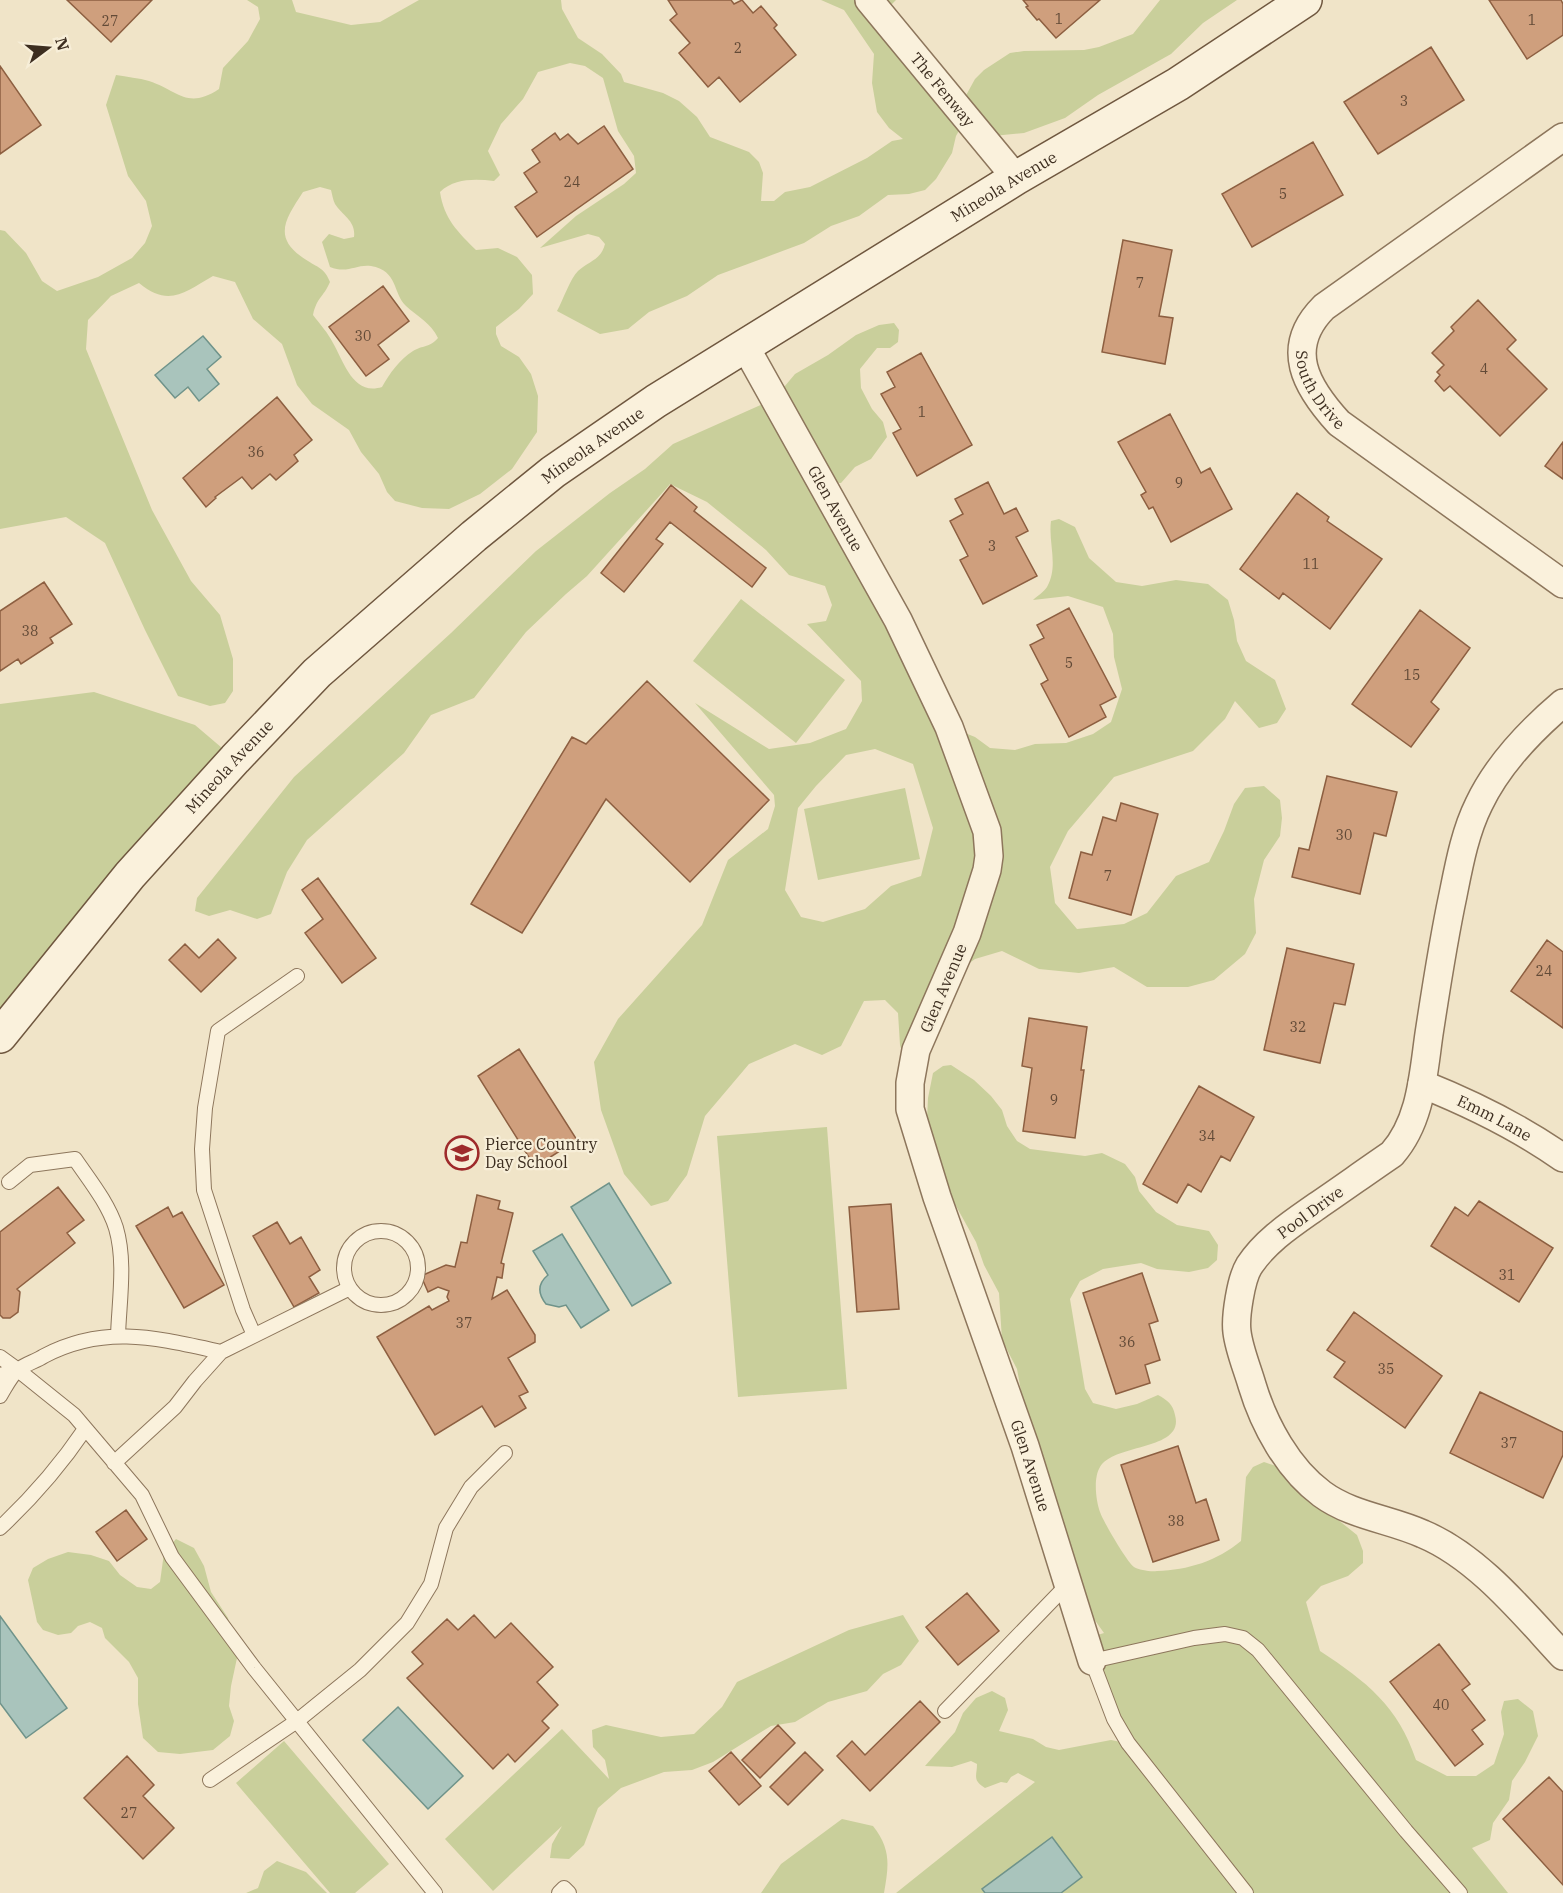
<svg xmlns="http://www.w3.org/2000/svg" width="1563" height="1893" font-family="'IBM Plex Serif',serif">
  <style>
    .green { fill: #c9cf9b; fill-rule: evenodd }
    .water { fill: #a9c4bc; stroke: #6f938a; stroke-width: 1.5 }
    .building { fill: #cf9f7d; stroke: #8d5f41; stroke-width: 1.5 }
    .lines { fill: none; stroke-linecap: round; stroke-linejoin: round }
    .lane-casing { stroke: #8d765c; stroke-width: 16 }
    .street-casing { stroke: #8d765c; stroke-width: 30 }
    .secondary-casing { stroke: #6f573f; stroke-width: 36 }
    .lane { stroke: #faf1dc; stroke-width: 14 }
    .street { stroke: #faf1dc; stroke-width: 27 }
    .secondary { stroke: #faf1dc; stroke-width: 33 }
    .labels { text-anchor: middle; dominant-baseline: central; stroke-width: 4.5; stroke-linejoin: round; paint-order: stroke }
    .number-label { font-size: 14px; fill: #624a37 }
    .street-label { font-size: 16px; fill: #3d2e20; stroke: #f7eed8 }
    .poi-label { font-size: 16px; fill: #3d2e20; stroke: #f7eed8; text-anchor: start }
  </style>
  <rect width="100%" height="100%" fill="#f0e4c8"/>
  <!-- green -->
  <path class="green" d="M247 0H292L296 12 351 25 380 22 419 0H561L562 9 578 38 602 54 621 74 624 82 663 93 679 101 697 117 710 137 749 152 759 162 763 173 761 201H774L785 192 810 187 867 158 892 141 903 139 889 128 877 112 872 83 874 54 844 10 821 0H896L892 4 865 7 964 99 975 79 984 70 1010 53 1024 51 1084 50 1099 47 1133 34 1160 0H1237L1203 23 1171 54 1098 95 1065 118 1024 133 993 136 961 127 956 136 952 153 936 179 925 190 909 194 888 195 859 216 831 226 804 243 718 275 687 296 649 312 628 329 600 334 557 311C563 300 570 279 578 271 589 261 601 260 605 244L599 237 588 234 540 248 576 216 624 184 636 173 634 156 618 131 603 78 585 66 570 63 538 72 523 99 501 124 488 151 500 175 494 181C475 179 455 178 440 192 444 219 458 232 476 250L498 248 517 257 532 275 533 294 519 309 496 327V334L501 346 519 357 531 374 538 396 537 432 512 469 480 494 449 509 422 508 395 501 387 492 379 474 361 452 349 430 312 404 297 385 282 344 253 319 235 282 213 276C185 292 169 308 139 283L111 296 88 320 86 349 152 510 191 581 220 615 233 659V691L225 703 210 706 178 696 145 630 105 543 66 517 0 529V230L5 231 26 253 42 281 57 291 98 277 132 258 145 243 152 226 146 201 128 176 106 105 116 75C127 77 139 78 149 81 179 91 187 110 219 89L223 68 248 41 260 19 258 7ZM320 187 331 190C332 194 333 200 335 204 343 216 356 221 354 237L344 239 329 234 322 242 330 267C348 274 356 264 371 266 398 270 393 294 406 306 418 317 431 323 438 338 429 348 423 345 413 351 399 360 390 373 382 387 353 396 344 362 333 343 328 333 320 324 313 315 317 297 323 298 330 282 325 269 319 268 308 261 272 239 284 221 303 192Z
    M894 323 899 330 898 342 890 348H877L860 369 861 388 872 409 883 422 887 437 871 459 855 467 841 483 822 482 950 727 975 737 990 748 1015 750 1035 744 1066 743 1093 734 1111 722 1122 689 1114 657 1113 634 1103 607 1068 596 1033 600C1037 596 1044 592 1047 587 1059 566 1048 543 1051 521L1059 519 1075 527 1089 558 1116 582 1142 586 1176 580 1208 584 1228 600 1234 620 1237 641 1246 661 1275 680 1286 709 1277 723 1259 728 1235 701 1225 719 1193 751 1114 777 1068 831 1050 867 1055 903 1077 929 1124 924 1147 913 1176 876 1209 862 1224 831 1234 804 1245 788 1264 786 1280 800 1282 818 1280 836 1264 860 1254 899 1256 933 1245 954 1214 980 1188 987H1147L1114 967 1079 973 1039 969 1002 951 975 959 946 980 905 1062 900 1045 898 1013 885 1000 864 1001 841 1046 822 1055 795 1044 749 1064 705 1116 687 1175 668 1201 651 1206 624 1174 601 1110 594 1062 618 1019 702 925 728 860 768 829 775 806 774 795 695 703 769 749 810 743 846 729 862 701 861 681 807 624 826 621 832 605 825 586 789 575 766 550 707 502 670 484 664 491 587 576 566 594 526 632 474 698 431 715 404 753 307 840 287 872 271 914 257 919 230 910 209 916 195 911 197 898 294 777 451 633 536 551 610 493 645 469 673 444 774 399 795 374 828 355 856 335 879 325ZM875 749 913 764 933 828 921 876 891 886 865 909 823 922 801 917 785 890 798 808 816 786 846 755Z
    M741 599 845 680 796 743 693 661Z
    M94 692 195 725 235 759 0 1036V704Z
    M905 788 920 859 818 880 804 809Z
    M951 1065 974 1080 991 1096 1002 1110 1007 1126 1017 1141 1030 1149 1085 1156 1102 1153 1125 1164 1135 1177 1139 1191 1156 1212 1177 1225 1209 1231 1218 1245 1217 1260 1208 1268 1189 1272 1157 1269 1141 1263 1103 1269 1080 1281 1070 1299 1085 1389 1093 1403 1116 1409 1137 1404 1158 1395C1167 1400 1173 1404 1175 1415 1185 1451 1115 1443 1100 1467 1093 1478 1096 1501 1100 1512 1103 1521 1127 1562 1134 1567 1139 1570 1151 1572 1157 1571 1188 1570 1217 1561 1241 1541L1246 1477 1253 1467 1264 1462 1276 1466 1307 1495 1357 1535 1363 1551V1563L1348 1576 1321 1586 1306 1602 1320 1651C1367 1682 1398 1706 1416 1760L1447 1776H1476L1494 1764 1504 1734 1501 1712 1504 1701 1518 1699 1533 1711 1538 1736 1525 1762 1512 1781 1509 1800 1493 1823 1490 1840 1472 1848 1508 1893H896L1035 1782 1018 1773 1011 1777 1007 1783 1001 1782 985 1788C972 1780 977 1776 977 1764L971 1761 952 1767 925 1766 955 1732 963 1713 976 1698 992 1691 1005 1698 1008 1710 999 1731 1033 1739 1046 1747 1059 1750 1111 1740 1126 1743 1085 1639 1104 1633 1094 1619 1064 1547 1026 1419 1017 1369 1002 1340 999 1293 984 1265 976 1242 941 1179 927 1119 928 1098 933 1073 943 1066Z
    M827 1127 847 1389 738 1397 717 1136Z
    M176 1539 194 1548 204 1566 211 1592 228 1618 237 1658 231 1686 229 1706 234 1721 230 1736 213 1750 180 1754 158 1752 143 1738 138 1704V1678L129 1662 105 1638 102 1628 90 1622 78 1626 71 1633 58 1635 43 1630 37 1622 28 1580 33 1568 48 1559 68 1552 91 1555 109 1561 120 1575 137 1587 151 1589 160 1582 164 1553Z
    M903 1615 919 1641 901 1665 883 1674 867 1691 828 1702 795 1722 771 1726 713 1762 692 1770 664 1772 621 1788 598 1808 584 1845 569 1859 550 1858 552 1844 562 1826 493 1891 445 1839 562 1729 609 1779 605 1760 593 1747 592 1730 606 1725 661 1737 694 1734 722 1707 737 1682 849 1630Z
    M284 1741 389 1864 355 1893H330L236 1783Z
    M842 1819 873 1826C891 1849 889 1865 884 1893H761L781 1864Z
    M277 1861 306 1872 327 1893H246L258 1888 264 1871Z"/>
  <!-- water -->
  <path class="water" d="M203 336 221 357 207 369 219 384 199 401 188 387 175 398 155 375Z
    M609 1183 671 1283 632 1306 571 1207Z
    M562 1234 609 1310 581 1328 566 1305 559 1307 546 1304C538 1294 537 1284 548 1275L533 1251Z
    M0 1616 67 1708 26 1738 0 1703Z
    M398 1707 463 1776 428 1809 363 1740Z
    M1052 1837 1082 1877 1061 1893H985L982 1889Z"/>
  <!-- building -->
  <path class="building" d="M67 0H152L111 42Z
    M668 0H731L734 4 742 0 753 13 761 6 777 25 774 28 796 55 740 102 719 77 708 87 679 53 690 43 670 20 677 14Z
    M1023 0H1100L1056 38 1039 19 1037 20 1026 7 1028 6Z
    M1489 0H1561L1563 4V35L1527 59Z
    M1431 47 1464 100 1378 154 1344 102Z
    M0 66 41 125 0 154Z
    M604 126 633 169 537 237 515 207 537 192 524 173 540 162 532 150 555 133 560 140 568 134 578 144Z
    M1313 142 1343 195 1252 247 1222 194Z
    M1123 240 1172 250 1159 316 1173 318 1165 364 1102 352Z
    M383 286 409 321 378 345 389 359 366 376 329 327Z
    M1478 300 1516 340 1507 349 1547 389 1500 436 1450 386 1444 391 1435 381 1440 375 1437 372 1444 365 1432 353 1454 331 1451 327Z
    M921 353 972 445 917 476 893 433 901 429 881 394 895 387 887 372Z
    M277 397 312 440 294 455 298 461 276 480 270 474 252 489 242 477 215 497 216 498 206 507 183 478Z
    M1170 414 1201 473 1210 468 1232 509 1171 542 1153 507 1149 509 1141 495 1146 492 1118 442Z
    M1563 442V479L1545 466Z
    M988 482 1004 514 1016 508 1028 531 1016 537 1037 576 983 604 960 560 968 556 950 521 963 514 955 499Z
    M671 485 697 507 694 511 766 568 752 587 670 522 656 539 663 544 624 592 601 573Z
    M1297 493 1329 517 1327 521 1382 559 1330 629 1283 593 1279 599 1240 569Z
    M44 582 72 624 50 638 53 643 21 664 18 659 0 671V611Z
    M1069 608 1116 697 1100 705 1106 717 1069 737 1041 684 1048 680 1030 645 1044 638 1037 625Z
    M1420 610 1470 648 1431 702 1439 709 1411 747 1352 704Z
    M647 681 769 800 690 882 606 799 522 933 471 904 572 737 586 744Z
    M1327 776 1397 792 1386 836 1374 833 1360 894 1292 877 1299 848 1309 850Z
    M1121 803 1158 814 1131 915 1069 898 1081 852 1092 855 1103 817 1116 821Z
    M318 878 376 958 342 983 305 933 323 919 302 890Z
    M218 939 236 958 201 992 169 960 185 944 199 958Z
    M1547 940 1563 952V1028L1511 991Z
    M1287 948 1354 964 1345 1005 1334 1003 1320 1063 1264 1050Z
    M1029 1018 1087 1027 1081 1070H1084L1075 1138 1023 1131 1032 1068 1022 1066Z
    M519 1049 577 1140 535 1167 478 1076Z
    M1199 1086 1254 1117 1230 1161 1221 1156 1201 1192 1188 1184 1177 1203 1143 1184Z
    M58 1187 84 1220 67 1233 75 1243 17 1289 20 1292 18 1312 10 1318H3L0 1315V1232Z
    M477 1195 500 1201 498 1209 513 1213 501 1263 504 1264 502 1278 497 1277 492 1299 507 1290 535 1335V1342L508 1358 528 1392 519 1396 526 1408 495 1427 482 1406 435 1435 377 1337 429 1306 432 1310 449 1301 447 1297 449 1291 438 1287 428 1292 421 1276 446 1265 455 1267 461 1242 467 1243Z
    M1479 1201 1553 1248 1519 1302 1431 1246 1455 1207 1468 1216Z
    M891 1204 899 1309 857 1312 849 1207Z
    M168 1207 173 1217 182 1212 224 1285 184 1308 136 1226Z
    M277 1222 290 1244 301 1237 320 1270 309 1277 319 1293 294 1307 253 1236Z
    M1142 1273 1158 1321 1149 1324 1160 1360 1145 1365 1150 1383 1116 1394 1083 1293Z
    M1354 1312 1442 1376 1405 1428 1334 1377 1345 1362 1327 1350Z
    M1480 1392 1563 1432V1455L1543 1498 1450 1453Z
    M1178 1446 1196 1503 1206 1499 1219 1540 1153 1562 1121 1465Z
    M126 1510 147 1539 117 1561 96 1532Z
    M967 1593 999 1631 958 1665 926 1627Z
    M474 1615 495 1638 511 1623 553 1667 537 1682 558 1705 542 1721 549 1728 515 1762 508 1754 493 1769 407 1678 423 1664 412 1652 447 1619 458 1630Z
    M1439 1644 1470 1684 1462 1690 1485 1720 1472 1730 1483 1744 1455 1766 1390 1682Z
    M920 1701 940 1722 870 1791 837 1756 852 1741 865 1755Z
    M778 1725 795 1743 760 1778 742 1760Z
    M731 1752 761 1786 739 1805 709 1771Z
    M805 1752 823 1770 788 1805 770 1787Z
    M127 1756 154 1785 143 1796 174 1828 143 1859 84 1798Z
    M1549 1777 1563 1792V1885L1503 1819Z"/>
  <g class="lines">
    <!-- lane casing -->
    <g class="lane-casing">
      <path id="lane" d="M9 1182 30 1165 75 1159C90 1181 108 1203 116 1228 126 1262 119 1302 118 1336
        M344 1268a37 37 0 1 1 74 0a37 37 0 1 1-74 0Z
        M254 1335 243 1310 204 1190 202 1149 205 1108 218 1031 297 976
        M0 1357 18 1370 0 1375
        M18 1370 74 1415 142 1495 172 1557 254 1668 435 1893
        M0 1396C5 1388 11 1375 19 1369 26 1364 36 1361 44 1356 105 1324 157 1338 221 1352
        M114 1463 175 1407 195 1381 221 1352 350 1288
        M0 1528C33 1497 60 1466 85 1429
        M945 1711 1068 1584
        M210 1780 297 1721 360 1670 407 1623 431 1584 446 1528 471 1487 505 1453
        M559 1893 564 1888 569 1893
        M1246 1893 1128 1743 1114 1719 1092 1661 1194 1638 1225 1634 1243 1638 1258 1650 1406 1831 1460 1893"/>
    </g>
    <!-- street casing -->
    <g class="street-casing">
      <g id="street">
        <path id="s1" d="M869 0 1016 178"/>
        <path id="s2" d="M1563 137 1324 307C1283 348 1306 387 1339 423L1563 584"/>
        <path id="s3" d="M745 346 898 620 949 727 987 831 989 856 987 870 967 933 916 1050 910 1083V1109L937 1197 1025 1446 1092 1661"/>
        <path d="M1563 703C1530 731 1498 764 1479 804 1465 832 1459 865 1453 895 1443 942 1436 988 1429 1034 1423 1076 1421 1121 1392 1154 1367 1171 1342 1189 1317 1206 1293 1223 1266 1240 1249 1266 1241 1279 1235 1317 1237 1332 1239 1349 1247 1368 1252 1385 1264 1425 1288 1469 1322 1494 1352 1516 1390 1519 1423 1534 1478 1557 1523 1613 1563 1656"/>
        <path id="s4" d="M1422 1084C1472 1104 1519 1127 1563 1158"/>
      </g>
    </g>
    <!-- secondary casing -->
    <g class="secondary-casing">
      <g id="secondary">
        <path id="s5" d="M0 1036 130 875 235 759 317 673 474 536 553 472 656 401 1016 178 1178 84 1305 0"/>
      </g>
    </g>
    <!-- lane -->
    <use href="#lane" class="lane"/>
    <!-- street -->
    <use href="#street" class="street"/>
    <!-- secondary -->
    <use href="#secondary" class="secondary"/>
  </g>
  <!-- icons -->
  <defs>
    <g id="school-ring" transform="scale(1.725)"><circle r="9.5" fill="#f7eed8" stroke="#9e2a2b" stroke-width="1.5"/><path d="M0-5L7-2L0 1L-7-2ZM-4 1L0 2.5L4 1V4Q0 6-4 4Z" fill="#9e2a2b"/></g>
  </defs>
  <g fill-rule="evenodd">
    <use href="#school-ring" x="462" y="1153"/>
  </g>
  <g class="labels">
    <!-- number labels -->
    <g class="number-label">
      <text x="1059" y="19">1</text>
      <text x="1532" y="20">1</text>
      <text x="110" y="21">27</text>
      <text x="738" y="48">2</text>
      <text x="1404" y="101">3</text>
      <text x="572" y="182">24</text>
      <text x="1283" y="194">5</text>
      <text x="1140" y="283">7</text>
      <text x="363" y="336">30</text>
      <text x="1484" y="369">4</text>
      <text x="922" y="412">1</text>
      <text x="256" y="452">36</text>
      <text x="1179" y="483">9</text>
      <text x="992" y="546">3</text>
      <text x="1311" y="564">11</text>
      <text x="30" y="631">38</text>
      <text x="1069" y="663">5</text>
      <text x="1412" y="675">15</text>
      <text x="1344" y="835">30</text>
      <text x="1108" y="876">7</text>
      <text x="1544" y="971">24</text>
      <text x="1298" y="1027">32</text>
      <text x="1054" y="1100">9</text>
      <text x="1207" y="1136">34</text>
      <text x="1507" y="1275">31</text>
      <text x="464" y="1323">37</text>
      <text x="1127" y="1342">36</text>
      <text x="1386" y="1369">35</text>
      <text x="1509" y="1443">37</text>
      <text x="1176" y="1521">38</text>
      <text x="1441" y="1705">40</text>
      <text x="129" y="1813">27</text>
    </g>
    <!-- street labels -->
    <g class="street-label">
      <text stroke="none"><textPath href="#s1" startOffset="116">The Fenway</textPath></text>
      <text stroke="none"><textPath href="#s5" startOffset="1326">Mineola Avenue</textPath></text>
      <text stroke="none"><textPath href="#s2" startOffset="387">South Drive</textPath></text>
      <text stroke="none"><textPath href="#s5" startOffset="840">Mineola Avenue</textPath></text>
      <text stroke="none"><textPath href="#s3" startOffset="186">Glen Avenue</textPath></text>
      <text stroke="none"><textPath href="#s5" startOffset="354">Mineola Avenue</textPath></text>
      <text transform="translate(943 988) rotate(-67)">Glen Avenue</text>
      <text stroke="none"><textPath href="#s4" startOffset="80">Emm Lane</textPath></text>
      <text transform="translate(1310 1212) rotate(-36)">Pool Drive</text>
      <text stroke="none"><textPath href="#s3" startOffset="1212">Glen Avenue</textPath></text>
    </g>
    <!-- poi labels -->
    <g class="poi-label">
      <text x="485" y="1144">Pierce Country<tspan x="485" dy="18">Day School</tspan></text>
    </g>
  </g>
  <!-- north arrow -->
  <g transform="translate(48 48) rotate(74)" stroke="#f7eed8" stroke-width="4.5" paint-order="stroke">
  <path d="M0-4.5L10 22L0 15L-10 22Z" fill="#3d2e20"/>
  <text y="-9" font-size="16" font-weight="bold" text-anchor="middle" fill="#3d2e20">N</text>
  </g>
</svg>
